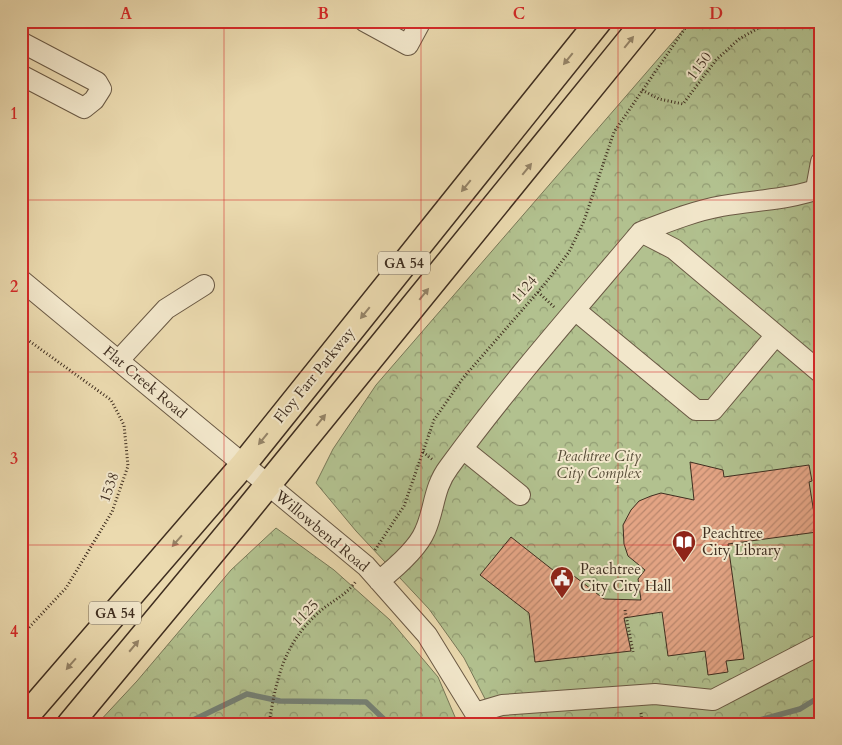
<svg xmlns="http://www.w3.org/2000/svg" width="842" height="745" font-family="Cardo,serif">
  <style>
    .park { fill: url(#park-crowns); stroke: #787858 }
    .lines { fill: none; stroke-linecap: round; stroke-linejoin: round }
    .stream { stroke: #758277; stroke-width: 5.5 }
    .building { fill: url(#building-hatch); stroke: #3f2e20 }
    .minor-casing { stroke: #6a5944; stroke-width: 22 }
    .major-casing { stroke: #3f2e20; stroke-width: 28 }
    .path { stroke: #3f2e20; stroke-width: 3; stroke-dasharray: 1 2.5; stroke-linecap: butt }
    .minor { stroke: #f2e7cb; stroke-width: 20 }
    .major { stroke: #ebdaaf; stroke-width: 25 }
    .oneway { fill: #958468 }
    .grid { fill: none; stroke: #d62828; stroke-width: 1; stroke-opacity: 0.55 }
    .labels { text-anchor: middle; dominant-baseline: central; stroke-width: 4; stroke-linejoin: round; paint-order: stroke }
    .shield { fill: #f2e7cb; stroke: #756653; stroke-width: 1 }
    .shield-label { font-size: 14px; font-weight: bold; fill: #3f2e20 }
    .street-label { font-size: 15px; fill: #3f2e20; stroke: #f2e7cb }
    .park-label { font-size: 15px; font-style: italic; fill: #564b36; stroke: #f2e7cb }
    .poi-label { font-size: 15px; fill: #3f2e20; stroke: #f2e7cb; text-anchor: start }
    .neatline { fill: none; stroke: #d62828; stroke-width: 2 }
    .grid-label { font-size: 16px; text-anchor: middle; font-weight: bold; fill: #d62828 }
  </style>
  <defs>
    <pattern id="park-crowns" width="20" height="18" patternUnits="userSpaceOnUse" patternTransform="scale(1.25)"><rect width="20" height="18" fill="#b2c18f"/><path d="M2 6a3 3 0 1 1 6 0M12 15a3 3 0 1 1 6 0" fill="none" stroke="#929d74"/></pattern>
    <pattern id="building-hatch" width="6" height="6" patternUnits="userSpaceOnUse" patternTransform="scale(1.25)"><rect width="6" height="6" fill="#e3a484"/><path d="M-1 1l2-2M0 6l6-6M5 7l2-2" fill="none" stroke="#b9866c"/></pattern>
  </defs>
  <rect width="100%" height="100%" fill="#ebdaaf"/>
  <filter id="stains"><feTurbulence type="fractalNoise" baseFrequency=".004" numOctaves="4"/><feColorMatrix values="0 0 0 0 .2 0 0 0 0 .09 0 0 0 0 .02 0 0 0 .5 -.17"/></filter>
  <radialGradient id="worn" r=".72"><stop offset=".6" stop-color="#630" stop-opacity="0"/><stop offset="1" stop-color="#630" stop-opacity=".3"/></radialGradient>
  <!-- park -->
  <path class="park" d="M691 21H821V724H498L464 658 429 609 356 531 316 483 333 449 376 385Z
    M276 528 334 570 390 620 438 677 458 724H97L137 681 231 570Z"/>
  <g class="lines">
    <!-- stream -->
    <path class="stream" d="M185 724 247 694 280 701 366 702 389 724
      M745 724 800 709 821 696"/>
  </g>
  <!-- building -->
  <path class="building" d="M690 462 723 470 724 477 809 465 812 481 809 482 817 532 728 544 744 659 726 661 728 672 708 675 705 651 668 656 662 612 624 618 631 651 535 662 529 613 480 575 511 537 563 578 574 576 604 599 641 600 638 579 645 570 628 556 624 544 623 525 631 510 639 501 651 496 661 493 694 500Z"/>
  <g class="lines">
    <!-- minor casing -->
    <g class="minor-casing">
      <path id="minor" d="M364 21 408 45 421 21
        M21 42 97 82 101 89 94 100 84 108 21 75
        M816 189 821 162
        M21 280 366 566 427 635 475 713 479 724
        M575 310 696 410H713L776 335 674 249 641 232
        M776 335 821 373
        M119 360 166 309 204 285
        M463 449 520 495
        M379 581C394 569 418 548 425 531 435 509 433 488 449 467 508 386 576 309 641 232 667 222 694 211 722 206 755 200 789 200 821 188
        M475 713 502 705 655 694 713 700 821 644"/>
    </g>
    <!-- major casing -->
    <g class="major-casing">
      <path id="major" d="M21 722 243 465 599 21
        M70 724 241 518 645 21"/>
    </g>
    <!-- path -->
    <path class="path" d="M642 90 659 99 683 104 716 60 739 39 771 21
      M538 292 554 307
      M21 335 111 400 124 425 128 466 112 512 66 588 21 636
      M423 452 433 460
      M375 550 404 506 434 420 463 378 544 285 569 252 584 221 614 132 690 21
      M625 610 633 652
      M641 713 642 724
      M269 724C276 680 283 645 318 613 330 602 347 595 356 581"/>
    <!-- minor -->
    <use href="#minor" class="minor"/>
    <!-- major -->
    <use href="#major" class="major"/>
  </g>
  <!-- one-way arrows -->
  <defs><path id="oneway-solid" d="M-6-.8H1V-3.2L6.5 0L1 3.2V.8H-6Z" transform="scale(1.25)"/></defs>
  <g class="oneway">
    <use href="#oneway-solid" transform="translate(629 42) rotate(-51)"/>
    <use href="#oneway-solid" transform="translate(568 59) rotate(129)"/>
    <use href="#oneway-solid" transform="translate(527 169) rotate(-51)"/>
    <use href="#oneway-solid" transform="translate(466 186) rotate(129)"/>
    <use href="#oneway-solid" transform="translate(424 294) rotate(-51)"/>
    <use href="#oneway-solid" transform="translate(365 313) rotate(129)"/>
    <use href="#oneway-solid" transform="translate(321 420) rotate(-51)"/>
    <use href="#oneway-solid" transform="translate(263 439) rotate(129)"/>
    <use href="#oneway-solid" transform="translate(177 541) rotate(131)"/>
    <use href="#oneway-solid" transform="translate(134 646) rotate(-50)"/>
    <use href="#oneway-solid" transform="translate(71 664) rotate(131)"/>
  </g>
  <!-- grid -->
  <path class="grid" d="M224 21V724M421 21V724M618 21V724M21 200H821M21 372H821M21 545H821"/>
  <!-- icons -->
  <defs>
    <g id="library-pin" transform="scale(1.25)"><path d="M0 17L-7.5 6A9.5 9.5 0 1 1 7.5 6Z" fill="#8f2418" stroke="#f2e7cb"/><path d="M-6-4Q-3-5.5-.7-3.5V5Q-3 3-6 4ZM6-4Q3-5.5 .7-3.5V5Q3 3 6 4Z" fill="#fff"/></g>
    <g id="civic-pin" transform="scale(1.25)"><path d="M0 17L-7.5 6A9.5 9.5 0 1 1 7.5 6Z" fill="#8f2418" stroke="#f2e7cb"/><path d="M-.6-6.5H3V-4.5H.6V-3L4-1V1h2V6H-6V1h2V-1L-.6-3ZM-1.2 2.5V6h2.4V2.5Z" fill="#fff"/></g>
  </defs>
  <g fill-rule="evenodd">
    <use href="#library-pin" x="684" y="542"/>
    <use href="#civic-pin" x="562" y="578"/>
  </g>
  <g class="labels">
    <!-- shield labels -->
    <g class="shield">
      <rect x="378" y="251.5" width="52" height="23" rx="4"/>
      <rect x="89" y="601.5" width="52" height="23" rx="4"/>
    </g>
    <g class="shield-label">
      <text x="404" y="263">GA 54</text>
      <text x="115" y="613">GA 54</text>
    </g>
    <!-- street labels -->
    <g class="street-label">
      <text transform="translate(699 66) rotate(-53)">1150</text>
      <text transform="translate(524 289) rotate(-49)">1124</text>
      <text transform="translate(314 375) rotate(-51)">Floy Farr Parkway</text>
      <text transform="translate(145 382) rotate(40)">Flat Creek Road</text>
      <text transform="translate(109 487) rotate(-70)">1538</text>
      <text transform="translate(322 531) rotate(40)">Willowbend Road</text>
      <text transform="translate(305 613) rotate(-45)">1125</text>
    </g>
    <!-- park labels -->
    <g class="park-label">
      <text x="599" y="456">Peachtree City<tspan x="599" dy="17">City Complex</tspan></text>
    </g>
    <!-- poi labels -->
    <g class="poi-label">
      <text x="702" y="533">Peachtree<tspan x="702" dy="17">City Library</tspan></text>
      <text x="580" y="569">Peachtree<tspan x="580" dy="17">City City Hall</tspan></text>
    </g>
  </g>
  <!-- margin -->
  <rect width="842" height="745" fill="none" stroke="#ebdaaf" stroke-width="55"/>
  <rect x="28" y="28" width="786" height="690" class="neatline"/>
  <g class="grid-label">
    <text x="126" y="19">A</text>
    <text x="323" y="19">B</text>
    <text x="519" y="19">C</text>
    <text x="716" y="19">D</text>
    <text x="14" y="119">1</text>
    <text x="14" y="292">2</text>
    <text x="14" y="464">3</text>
    <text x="14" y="637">4</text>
  </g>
  <rect width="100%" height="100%" filter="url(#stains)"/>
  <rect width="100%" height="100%" fill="url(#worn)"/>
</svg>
